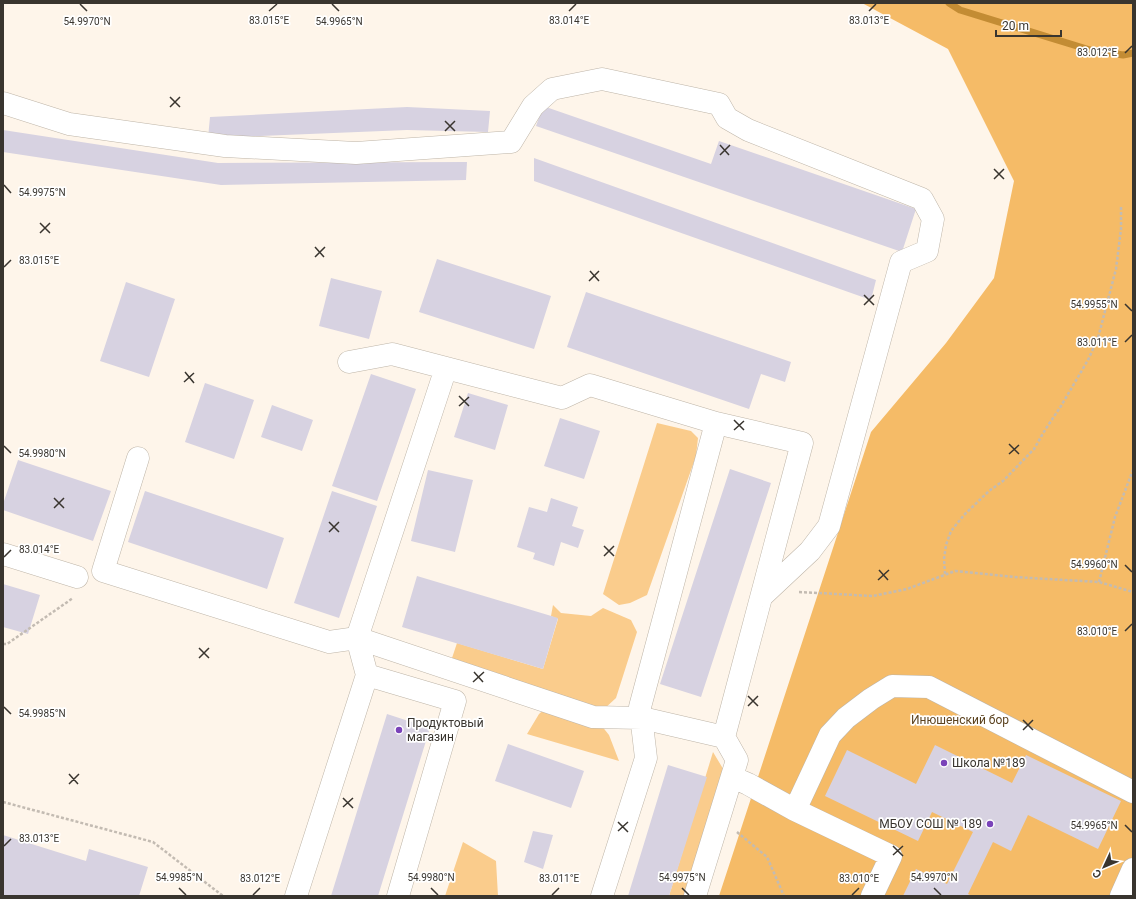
<svg xmlns="http://www.w3.org/2000/svg" width="1136" height="899" font-family="Roboto,sans-serif">
  <style>
    .green { fill: #facc8c }
    .forest { fill: #f5bb67 }
    .lines { fill: none; stroke-linecap: round; stroke-linejoin: round }
    .stream { stroke: #c38c34; stroke-width: 7 }
    .building { fill: #d7d2e1 }
    .minor-casing { stroke: #beb5a8; stroke-width: 23 }
    .path { stroke: #c3bbb2; stroke-width: 2.5; stroke-dasharray: 3 2; stroke-linecap: butt }
    .minor { stroke: #fff; stroke-width: 22 }
    .ticks { fill: none; stroke: #39352f; stroke-width: 1.5 }
    .poi-dot { fill: #7a43b9; stroke: #fff; stroke-width: 1.5 }
    .labels { text-anchor: middle; dominant-baseline: central; stroke-width: 3.5; stroke-linejoin: round; paint-order: stroke }
    .park-label { font-size: 12px; fill: #5c4320; stroke: #fff }
    .poi-label { font-size: 12px; fill: #39352f; stroke: #fff; text-anchor: start }
    .ticks-label { font-size: 10px; text-anchor: middle; fill: #39352f; stroke: #fff; stroke-width: 3.5; stroke-linejoin: round; paint-order: stroke }
  </style>
  <rect width="100%" height="100%" fill="#fef5ea"/>
  <!-- green -->
  <path class="green" d="M657 423 691 431 698 438 696 456 647 595 630 603 619 605 603 594Z
    M553 605 561 613 591 616 603 608 631 620 637 632 616 698 603 710 452 658 457 643 543 669 558 619 551 616Z
    M547 707 601 725 609 735 619 761 527 734 539 714Z
    M713 752 728 777 691 896H669Z
    M463 842 496 861 498 896H445Z"/>
  <!-- forest -->
  <path class="forest" d="M862 3H1133V896H719L871 432 946 343 994 278 1014 181 948 49Z"/>
  <g class="lines">
    <!-- stream -->
    <path class="stream" d="M949 3 960 10 1090 50 1123 55 1133 53"/>
  </g>
  <!-- building -->
  <path class="building" d="M543 106 711 164 719 141 916 209 902 252 536 126Z
    M407 107 490 111 488 132 407 130 208 138 210 117Z
    M3 130 218 163 467 162 466 180 221 185 3 152Z
    M534 158 876 280 871 300 534 181Z
    M437 259 551 296 534 349 419 312Z
    M331 278 382 291 369 339 319 326Z
    M126 282 175 299 149 377 100 361Z
    M586 292 791 362 785 382 761 374 749 409 567 347Z
    M371 374 416 389 377 501 332 486Z
    M205 383 254 400 234 459 185 442Z
    M468 393 508 405 495 450 454 437Z
    M272 405 313 420 302 451 261 437Z
    M560 418 600 431 584 479 544 466Z
    M18 460 111 491 93 541 3 510V504Z
    M730 469 771 483 701 697 660 684Z
    M428 470 473 480 455 552 411 541Z
    M145 491 284 538 267 589 128 542Z
    M332 491 377 506 339 618 294 603Z
    M551 498 578 507 572 526 584 530 578 548 561 542 554 566 533 559 535 553 517 547 529 507 547 512Z
    M417 576 558 618 543 669 402 627Z
    M3 584 40 595 28 634 3 627Z
    M387 714 430 728 378 896H331Z
    M508 744 584 771 571 808 495 781Z
    M935 745 1012 783 1026 755 1121 801 1098 849 1028 815 1011 851 993 842 968 894 972 896H903L916 869 947 884 973 832 932 812 918 841 825 796 847 750 916 784Z
    M668 765 707 777 669 896H628Z
    M533 831 553 835 543 869 524 862Z
    M3 835 86 861 89 849 148 867 139 896H3Z"/>
  <g class="lines">
    <!-- minor casing -->
    <g class="minor-casing">
      <path id="minor" d="M3 103 69 124 225 146 356 153 511 142 533 106 552 89 602 79 719 104 727 118 748 130 922 199 933 219 927 251 901 262 829 526 810 551 762 596
        M349 362 392 354 562 398 590 385 716 423
        M138 458 103 571 329 642 357 638 593 717 642 718 724 737
        M3 554 77 577
        M367 675 455 701 398 896
        M732 777 748 784 795 810
        M296 896 367 675 357 638 446 368
        M602 896 646 758 640 707 716 423 802 443 724 737 737 760 695 896
        M872 896 891 856 795 810 830 735 846 718 871 699 892 686 929 687 1133 792
        M1121 896 1133 869"/>
    </g>
    <!-- path -->
    <path class="path" d="M945 574 944 559 946 545 951 531 964 515 989 491 1003 481 1034 449 1045 430 1061 406 1088 360 1098 338 1116 269 1121 229V207
      M1099 582 1115 517 1133 470
      M799 592 873 596 907 589 955 571 1014 577 1099 582 1133 592
      M3 644H7L73 598
      M3 802 153 842 223 896
      M737 832 767 857 784 896"/>
    <!-- minor -->
    <use href="#minor" class="minor"/>
  </g>
  <!-- ticks -->
  <path class="ticks" d="M80 4 87 11M332 4 339 11M269 11 277 4M569 11 576 4M869 11 876 4M1125 53 1132 46M170 97 180 107M170 107 180 97M445 121 455 131M445 131 455 121M720 145 729 155M720 155 730 145M994 169 1004 179M994 179 1004 169M4 185 11 193M40 223 50 233M40 233 50 223M315 247 324 257M315 257 325 247M4 267 11 260M590 271 599 281M589 281 599 271M864 295 874 305M1125 304 1132 311M864 305 874 295M1125 342 1132 335M185 372 194 383M184 382 194 373M459 396 469 406M459 406 469 397M734 420 744 430M734 430 744 421M1009 444 1019 454M4 446 11 453M1009 454 1019 445M54 498 64 508M54 508 64 498M329 522 339 532M329 532 339 522M604 546 614 556M604 556 614 546M4 557 11 550M1125 565 1132 572M879 570 888 580M878 580 889 570M1125 631 1132 624M199 648 209 658M199 658 209 648M474 672 483 682M473 682 484 672M748 696 758 706M748 706 758 696M4 707 11 714M1023 720 1033 730M1023 730 1033 720M69 774 78 784M69 784 79 774M343 798 353 808M343 807 353 798M618 822 628 832M1125 825 1132 832M618 831 628 822M4 846 11 839M893 846 903 856M893 855 903 846M179 888 186 895M431 888 438 895M682 888 689 895M934 888 941 895M253 895 260 888M552 895 559 888M852 895 859 888"/>
  <!-- markers -->
  <g class="poi-dot">
    <circle cx="399" cy="730" r="4"/>
    <circle cx="944" cy="763" r="4"/>
    <circle cx="990" cy="824" r="4"/>
  </g>
  <g class="labels">
    <!-- park labels -->
    <g class="park-label">
      <text x="960" y="720">Инюшенский бор</text>
    </g>
    <!-- poi labels -->
    <g class="poi-label">
      <text x="407" y="723">Продуктовый<tspan x="407" dy="14">магазин</tspan></text>
      <text x="952" y="763">Школа №189</text>
      <text x="982" y="824" text-anchor="end">МБОУ СОШ № 189</text>
    </g>
  </g>
  <g class="ticks-label">
    <text x="269" y="24">83.015°E</text>
    <text x="569" y="24">83.014°E</text>
    <text x="869" y="24">83.013°E</text>
    <text x="87" y="25">54.9970°N</text>
    <text x="339" y="25">54.9965°N</text>
    <text x="1097" y="56">83.012°E</text>
    <text x="42" y="196">54.9975°N</text>
    <text x="39" y="264">83.015°E</text>
    <text x="1094" y="308">54.9955°N</text>
    <text x="1097" y="346">83.011°E</text>
    <text x="42" y="457">54.9980°N</text>
    <text x="39" y="553">83.014°E</text>
    <text x="1094" y="568">54.9960°N</text>
    <text x="1097" y="635">83.010°E</text>
    <text x="42" y="717">54.9985°N</text>
    <text x="1094" y="829">54.9965°N</text>
    <text x="39" y="842">83.013°E</text>
    <text x="179" y="881">54.9985°N</text>
    <text x="431" y="881">54.9980°N</text>
    <text x="682" y="881">54.9975°N</text>
    <text x="934" y="881">54.9970°N</text>
    <text x="260" y="882">83.012°E</text>
    <text x="559" y="882">83.011°E</text>
    <text x="859" y="882">83.010°E</text>
  </g>
  <!-- border -->
  <rect width="1136" height="899" fill="none" stroke="#39352f" stroke-width="8"/>
  <!-- north arrow -->
  <g transform="translate(1104 867) rotate(226)" stroke="#ffffff" stroke-width="3" paint-order="stroke">
  <path d="M0-3L7 15L0 10L-7 15Z" fill="#39352f"/>
  <text y="-6" font-size="11" font-weight="bold" text-anchor="middle" fill="#39352f">С</text>
  </g>
  <!-- scale -->
  <path d="M996 30v6h65v-6" fill="none" stroke="#39352f" stroke-width="2"/>
  <text x="1002" y="30" font-size="12" fill="#39352f" stroke="#ffffff" stroke-width="3" paint-order="stroke">20 m</text>
</svg>
